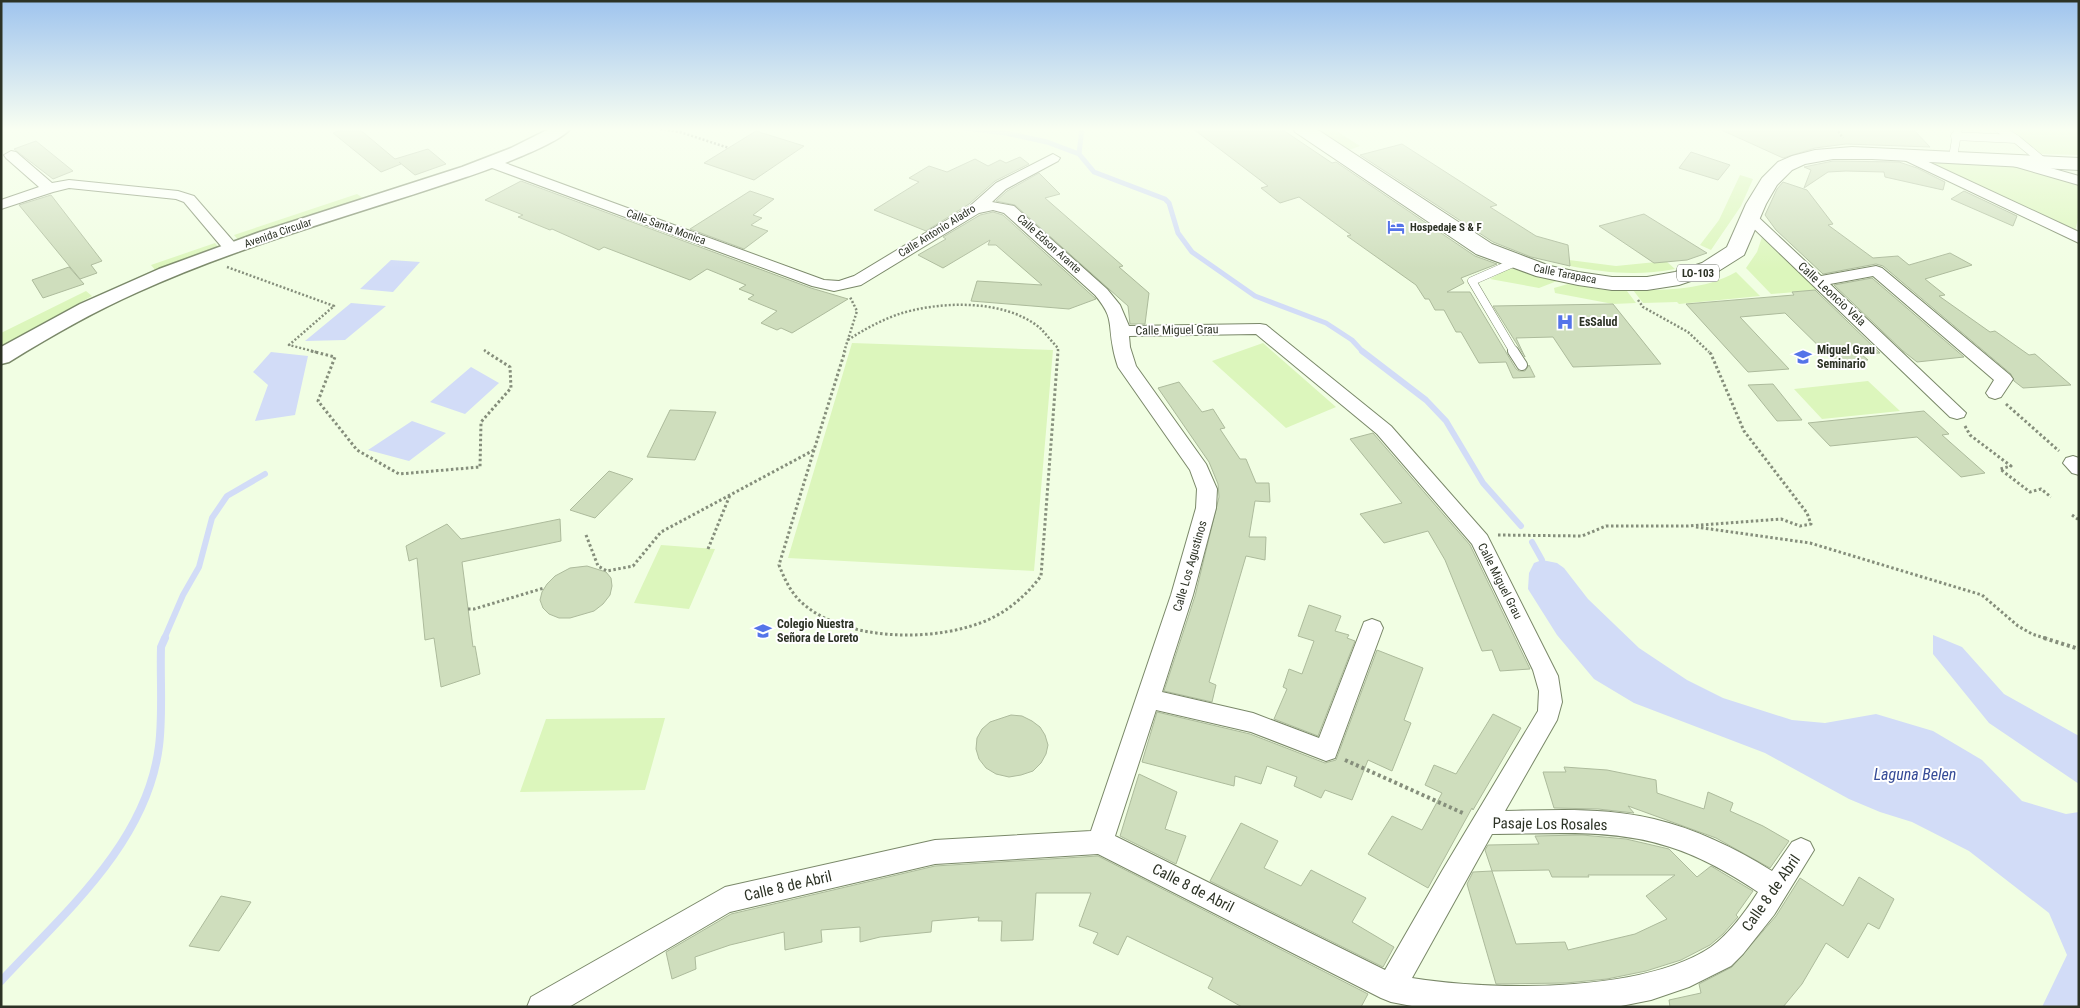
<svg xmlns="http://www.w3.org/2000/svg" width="2080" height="1008" font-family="'Roboto Condensed',sans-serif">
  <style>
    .green { fill: #dcf6bc }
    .water { fill: #d2dcf7 }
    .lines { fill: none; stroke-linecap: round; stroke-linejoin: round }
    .stream-far2 { stroke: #d2dcf7; stroke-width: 5 }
    .stream-far1 { stroke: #d2dcf7; stroke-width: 6 }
    .stream { stroke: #d2dcf7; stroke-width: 8 }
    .building { fill: #cfdebd; stroke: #adbb9c; fill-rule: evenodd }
    .service-far1-casing { stroke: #7a8869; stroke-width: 9 }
    .service-casing { stroke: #7a8869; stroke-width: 12 }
    .minor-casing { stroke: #7a8869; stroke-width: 2 }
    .tertiary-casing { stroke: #7a8869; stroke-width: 3 }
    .primary-casing { stroke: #7a8869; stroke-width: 2 }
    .path-far2 { stroke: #858e7b; stroke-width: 2.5; stroke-dasharray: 2 2; stroke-linecap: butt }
    .path-far1 { stroke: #858e7b; stroke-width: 3; stroke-dasharray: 2.5 2.5; stroke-linecap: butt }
    .path { stroke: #858e7b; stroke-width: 4; stroke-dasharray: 3 3; stroke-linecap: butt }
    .service-far1 { stroke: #fff; stroke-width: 8 }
    .service { stroke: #fff; stroke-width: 10 }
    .minor { fill: #fff; fill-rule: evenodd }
    .tertiary { fill: #fff; fill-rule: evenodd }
    .primary { fill: #fff; fill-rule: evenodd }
    .labels { text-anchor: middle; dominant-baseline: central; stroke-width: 4; stroke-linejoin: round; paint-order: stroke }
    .far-street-label { font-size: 11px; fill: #2c3225; stroke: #fff }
    .far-poi-label { font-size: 11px; font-weight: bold; fill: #2c3225; stroke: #fff; text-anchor: start }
    .shield { fill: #fff; stroke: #6b7066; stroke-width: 1 }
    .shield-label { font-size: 11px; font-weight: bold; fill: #2c3225 }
    .street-label { font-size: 12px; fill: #2c3225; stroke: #fff }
    .poi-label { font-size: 12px; font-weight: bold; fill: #2c3225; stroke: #fff; text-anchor: start }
    .near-street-label { font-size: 15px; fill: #2c3225; stroke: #fff }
    .near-water-label { font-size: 16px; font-style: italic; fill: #364b97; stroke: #fff }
  </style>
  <rect width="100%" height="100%" fill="#f1fee3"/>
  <!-- green -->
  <path class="green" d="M1316 128H1332L1360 146 1349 150Z
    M2006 128H2079V155L2040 154Z
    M1923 161 2013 165 2079 185V213L2075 232Z
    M1740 175 1753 179 1741 206 1711 250 1700 245 1719 220Z
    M357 194 363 198 239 241 234 235Z
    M1762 237 1818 290 1771 294 1746 268 1757 252Z
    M215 243 219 248 156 271 151 265Z
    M1569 260 1616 266 1666 261 1675 269C1639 276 1606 273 1570 266Z
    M1509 268 1557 281 1539 288 1490 279Z
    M1736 272 1760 296 1679 304 1677 302 1643 303 1633 290C1669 290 1704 290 1736 272Z
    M1568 284 1605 290 1627 291 1636 303 1613 304 1555 293 1554 288Z
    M86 291 92 296 1 346V333Z
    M852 343 1053 350 1034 571 788 558Z
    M1263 343 1336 407 1286 428 1212 361Z
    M1868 381 1900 411 1822 419 1794 389Z
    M661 545 715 549 689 609 634 603Z
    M665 718 645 790 520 792 546 719Z"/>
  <!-- water -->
  <path class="water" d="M391 260 420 262 393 292 360 289Z
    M351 303 386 306 345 340 305 341Z
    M271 352 308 356 295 415 255 421 268 385 253 372Z
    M471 367 499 383 465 414 430 402Z
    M412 421 446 433 409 461 368 450Z
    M1542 560 1557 563 1564 568 1588 599 1639 648 1687 680 1723 698 1792 720 1825 723 1876 714 1933 731 1982 760 2022 801 2066 814 2079 812V1007H2042L2067 955 2049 913 1969 851 1912 822 1880 812 1849 799 1765 753 1634 703 1594 679 1557 635 1528 589 1529 573 1534 563Z
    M1933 635 1962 647 2004 694 2079 736V784L1989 723 1933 654Z"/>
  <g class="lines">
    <!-- stream-far2 -->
    <path class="stream-far2" d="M965 128 1006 133 1047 142 1079 154 1094 172 1165 199 1169 203 1178 233 1192 252 1255 296 1326 323 1352 340 1363 352
      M1079 154 1082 128"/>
    <!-- stream-far1 -->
    <path class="stream-far1" d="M1362 351 1426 400 1446 421 1483 483 1521 526
      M1532 542 1542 560
      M164 639 183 595 199 567 212 518 227 496 265 474"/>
    <!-- stream -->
    <path class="stream" d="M1 981C64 913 147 843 159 746 163 714 160 679 161 647L165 638"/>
  </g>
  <!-- building -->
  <path class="building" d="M348 128H358L395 159 428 149 446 164 415 175 399 162 401 164 381 172 333 133Z
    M1192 128H1280L1332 163 1336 162 1475 256 1497 264 1461 278 1464 283 1447 292H1470L1516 369 1519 371H1525L1529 365 1535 377 1513 378 1506 362 1479 363 1461 332H1456L1444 310H1435L1429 299H1425L1416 285 1347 236 1351 235 1299 197 1280 203 1261 188 1268 186Z
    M1717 128H1912L1930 147 1846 144 1815 148 1783 158Z
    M756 131 804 146 754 180 704 163Z
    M36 141 73 171 53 179 14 149Z
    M1402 144 1497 205 1490 207 1536 236 1568 245 1570 266 1531 257 1493 242 1360 155Z
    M1691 152 1730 165 1718 180 1679 168Z
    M1020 157 1029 164 995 181 969 204 926 231 874 210 919 182 909 178 929 166 947 172 975 159 988 166 1000 160 1006 163Z
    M1833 161 1899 162 1917 168 1945 182 1943 190 1885 177 1884 172 1846 171 1828 172 1804 188 1811 170 1804 167Z
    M1039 173 1060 194 1045 198 1123 266 1119 267 1149 293 1145 324H1130L1128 306 1015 205 996 201 1007 191Z
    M521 181 811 288 848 299 792 333 781 328 777 330 761 323 777 311 748 299 754 295 739 289 746 285 707 269 690 280 604 247 599 250 552 229 550 230 518 217 523 215 485 200Z
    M1783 182 1807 190 1833 224 1828 225 1873 258 1898 256 1909 265 1950 253 1972 265 1925 279 1945 295 1939 296 1990 332 1995 331 2029 355 2035 354 2071 385 2023 388 2014 381 2011 374 1883 266 1876 264 1823 274 1776 230 1765 215 1777 189Z
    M750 191 774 199 753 215 762 218 751 225 768 231 744 249 690 229Z
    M1964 191 2017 216 2013 226 1951 199Z
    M51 195 102 261 91 265 97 273 80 279 19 205Z
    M993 212 1003 215 1096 299 1069 309 971 301 977 281 1042 285 996 245H988L990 240 943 268 918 255 946 239 943 237 980 215Z
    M1644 214 1707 253 1687 260 1654 263 1599 226Z
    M69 267 84 284 43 298 32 280Z
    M1872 278 1964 357 1917 362 1903 351 1834 285Z
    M1815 290 1880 353 1861 354 1868 360 1836 363 1785 313 1740 317 1789 369 1748 372 1686 304 1794 295 1792 292Z
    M1613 304 1661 364 1573 367 1553 337 1516 338 1525 357 1493 306Z
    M1179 382 1202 412 1213 409 1225 428 1220 429 1240 459H1246L1256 483H1269L1270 502 1255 501 1249 537H1266L1265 560 1246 556 1209 682 1216 685 1212 702 1164 691 1195 596 1219 497 1218 484 1209 462 1158 388Z
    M1773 384 1802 420 1777 421 1748 385Z
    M670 410 716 412 695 460 647 457Z
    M1924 411 1949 434 1942 435 1985 473 1961 477 1917 437 1830 446 1808 423Z
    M1373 433 1470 545 1530 669 1500 671 1492 650 1482 651 1445 560 1428 531 1384 543 1360 514 1402 503 1350 439Z
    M609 471 633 479 595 518 570 510Z
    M560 519 561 541 462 562 473 647 475 646 480 674 441 687 434 638 425 640 417 558 409 561 406 546 447 524 461 539Z
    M587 566 606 572 611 578 612 586 610 595 603 604 594 611 570 618H559L549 614 543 608 540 600 542 592 547 584 555 576 570 568Z
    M1309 605 1341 616 1335 631 1349 635 1347 638 1355 641 1318 736 1274 719 1287 689 1283 687 1289 669 1302 674 1314 641 1298 636Z
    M1377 650 1423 668 1404 720 1411 723 1392 771 1368 760 1352 800 1325 790 1321 798 1294 786 1297 777 1267 766 1261 784 1235 776 1234 786 1142 762 1157 712 1250 734 1325 763 1336 760Z
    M1493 714 1521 728 1473 810 1472 808 1428 888 1368 854 1392 816 1422 830 1442 793 1425 785 1434 765 1456 774Z
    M1011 715 1022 716 1032 721 1040 727 1045 735 1048 745 1046 754 1041 763 1033 771 1021 775 1009 777 996 774 986 768 979 759 976 749 977 738 982 729 990 722Z
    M1564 767 1607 770 1656 780 1657 793 1704 809 1708 792 1733 803 1730 811 1763 826 1789 841 1770 868 1716 838 1628 806 1634 813 1598 809 1554 808 1543 772H1566Z
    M1139 774 1177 792 1165 829 1186 836 1176 864 1120 836Z
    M1241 823 1278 841 1264 868 1301 886 1311 870 1366 898 1352 922 1394 947 1383 967 1210 881Z
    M1582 835 1626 839 1669 849 1697 877 1711 866 1753 891 1736 915 1738 917 1723 934 1710 945 1681 960 1646 971 1607 979 1566 983 1496 984 1467 884 1473 872 1492 871 1485 850 1488 845 1539 844 1535 836ZM1549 870 1552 877H1589L1588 875H1675L1646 896 1667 919 1635 934 1568 950 1565 942 1516 944 1492 871Z
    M1098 856 1368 994 1361 1007H1242L1208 988 1213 978 1127 936 1118 955 1093 943 1098 933 1079 926 1091 893H1036L1033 940 1001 941 1002 921H978L979 917 932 921 931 932 880 937 860 942V927L821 930 822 942 785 950 784 932 730 945 695 957 696 969 672 979 666 952 731 914 935 866Z
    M1859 877 1894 899 1879 929 1868 923 1848 958 1826 943 1802 984 1783 1007H1670L1669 1000 1701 993 1699 984 1732 967 1776 916 1800 878 1843 906Z
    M221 896 251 902 219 951 189 946Z"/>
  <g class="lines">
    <!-- service-far1 casing -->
    <g class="service-far1-casing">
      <path id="service-far1" d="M1998 128 2016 139 2045 163
        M1955 136 2016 139
        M1953 157 1958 128
        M1513 263 1472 281 1514 352"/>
    </g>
    <!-- service casing -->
    <g class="service-casing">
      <path id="service" d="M1513 351 1522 365"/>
    </g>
    <!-- minor casing -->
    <g class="minor-casing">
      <path id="minor" d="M11 151 16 152 52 183 69 180 178 191 194 196 240 249 238 252H226L184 202 176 199 69 188 53 192 1 209V200L39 187 6 158 4 155Z
        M1905 151 2079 232V243L1900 158 1898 155Z
        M1053 154 1060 158 1058 161 1006 189 992 202 1014 206 1107 289 1120 305 1129 326 1260 324 1266 325 1391 426 1487 535 1558 676 1562 702 1557 720 1505 811C1554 810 1605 807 1654 819 1696 829 1735 848 1772 871L1792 842 1801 838 1810 842 1814 850 1774 915 1743 954 1731 966 1689 987 1651 1000 1616 1007H1417L1391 1002 1381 998 1098 854 935 864 730 912 569 1007H527L531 997 725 887 935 840 1091 831 1171 595 1196 508 1197 489 1190 470 1118 367C1116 361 1114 354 1113 348 1108 322 1114 318 1095 295L1004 213 993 210 979 213 861 285 834 291 812 286 484 165 482 162 484 159H494L824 280 839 281 854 276 970 206 996 183ZM1256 334 1377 434 1472 544 1533 670 1539 691 1538 711 1442 871 1385 970 1115 836 1156 710 1251 732 1326 761 1335 758 1383 628 1380 622 1372 619 1364 622 1319 738 1253 713 1162 692 1193 595 1216 508 1217 489 1206 464 1136 366 1130 347 1129 336ZM1492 834C1551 834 1613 828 1670 847 1702 857 1731 874 1758 892 1746 911 1730 933 1711 947 1642 993 1492 991 1412 978Z
        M2008 156 2079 176V185L2003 163 2001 160Z
        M1751 213 1756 215 1821 276 1876 266 1882 268 2010 375 2013 379 2001 397 1995 399 1989 397 1986 393 1994 380 1873 276 1830 284 1966 413 1964 417 1957 419 1950 417 1746 221 1743 218 1746 215Z
        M2073 456 2079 458V475L2072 473 2063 463 2066 458Z"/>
    </g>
    <!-- tertiary casing -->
    <g class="tertiary-casing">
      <path id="tertiary" d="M551 128H571C560 144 487 170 466 177 357 214 244 244 138 292 93 312 51 336 9 362L1 364V347L80 304 159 269 260 232 462 167 511 148Z"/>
    </g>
    <!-- primary casing -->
    <g class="primary-casing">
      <path id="primary" d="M1293 128H1315L1492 244 1550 266 1578 272 1612 277H1647L1675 272 1702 263 1727 247 1746 204 1762 178 1778 162 1792 156 1815 150 1852 147 2079 158V170L1872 159H1833L1805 164 1792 170 1777 185 1766 204 1744 255 1717 272 1679 285 1647 290H1612L1578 285 1536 276 1476 254 1295 132Z"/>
    </g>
    <!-- path-far2 -->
    <path class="path-far2" d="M652 128 680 132 729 148
      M1836 128 1843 138
      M227 267 334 306 289 345 316 352
      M1638 300 1643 307 1688 332 1709 352
      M848 340C863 330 878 322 896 315 937 301 1004 298 1040 328 1046 334 1052 342 1058 348V352
      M484 350 487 352
      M844 352 857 311 850 297"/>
    <!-- path-far1 -->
    <path class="path-far1" d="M311 351 335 357 318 401 357 450 399 474 480 467 481 422 511 388 510 367 485 351
      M2006 404 2059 451
      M1965 426 1970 435 2011 466 2000 469 2030 492 2041 489 2051 497
      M814 450 779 565C784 578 790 591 800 601 844 643 940 643 992 618 1012 608 1028 593 1041 576L1058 351
      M2072 515 2079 520
      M1696 527 1810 543 1982 595 2018 626 2032 634 2048 639
      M586 535 598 566 607 571 633 566 661 532 814 450 845 351
      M1498 535 1582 536 1606 526H1688L1781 519 1800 526 1811 524 1807 513 1744 431 1711 354 1708 351
      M708 549 730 495
      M468 609H474L544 588"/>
    <!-- path -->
    <path class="path" d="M2044 638 2079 649
      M1345 760 1465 814"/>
    <!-- service-far1 -->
    <use href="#service-far1" class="service-far1"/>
    <!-- service -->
    <use href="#service" class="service"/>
    <!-- minor -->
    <use href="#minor" class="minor"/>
    <!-- tertiary -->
    <use href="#tertiary" class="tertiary"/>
    <!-- primary -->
    <use href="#primary" class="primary"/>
  </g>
  <!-- sky -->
  <linearGradient id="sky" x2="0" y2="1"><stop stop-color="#9fc4ee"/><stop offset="0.48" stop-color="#f9fff2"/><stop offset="1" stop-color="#f9fff2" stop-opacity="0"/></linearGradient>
  <rect width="2080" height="269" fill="url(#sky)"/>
  <!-- icons -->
  <defs>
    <g id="hotel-bare" transform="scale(1.35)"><path d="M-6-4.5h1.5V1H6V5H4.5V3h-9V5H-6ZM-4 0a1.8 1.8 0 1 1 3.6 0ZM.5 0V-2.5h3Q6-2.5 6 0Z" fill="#5574e9" stroke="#fff" stroke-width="2.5" paint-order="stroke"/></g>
    <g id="hospital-bare" transform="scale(1.35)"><path d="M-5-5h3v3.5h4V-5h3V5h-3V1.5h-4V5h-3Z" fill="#5574e9" stroke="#fff" stroke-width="2.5" paint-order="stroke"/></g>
    <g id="school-bare" transform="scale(1.35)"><path d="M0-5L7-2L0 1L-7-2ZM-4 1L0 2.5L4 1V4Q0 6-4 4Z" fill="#5574e9" stroke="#fff" stroke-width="2.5" paint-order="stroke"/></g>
  </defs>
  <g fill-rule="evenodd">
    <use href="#hotel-bare" x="1396" y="227"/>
    <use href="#hospital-bare" x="1565" y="322"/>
    <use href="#school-bare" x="1803" y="357"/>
    <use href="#school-bare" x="763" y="631"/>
  </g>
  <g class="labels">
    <!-- far-street labels -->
    <g class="far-street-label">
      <text transform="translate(666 227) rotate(20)">Calle Santa Monica</text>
      <text transform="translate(937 231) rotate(-32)">Calle Antonio Aladro</text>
      <text transform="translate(278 233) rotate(-19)">Avenida Circular</text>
      <text transform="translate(1049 244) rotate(42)">Calle Edson Arante</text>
      <text transform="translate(1565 274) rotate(11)">Calle Tarapaca</text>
    </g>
    <!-- far-poi labels -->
    <g class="far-poi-label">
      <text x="1410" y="227">Hospedaje S &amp; F</text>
    </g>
    <!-- shield labels -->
    <rect class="shield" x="1677" y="264.5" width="42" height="17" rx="4"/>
    <g class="shield-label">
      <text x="1698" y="273">LO-103</text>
    </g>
    <!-- street labels -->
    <g class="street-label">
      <text transform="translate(1832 294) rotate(43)">Calle Leoncio Vela</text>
      <text transform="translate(1177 330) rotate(-1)">Calle Miguel Grau</text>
      <text transform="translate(1190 566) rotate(-74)">Calle Los Agustinos</text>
      <text transform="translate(1500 581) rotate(63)">Calle Miguel Grau</text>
    </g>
    <!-- poi labels -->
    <g class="poi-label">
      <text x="1579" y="322">EsSalud</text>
      <text x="1817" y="350">Miguel Grau<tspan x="1817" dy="14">Seminario</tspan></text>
      <text x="777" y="624">Colegio Nuestra<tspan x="777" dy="14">Señora de Loreto</tspan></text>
    </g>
    <!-- near-street labels -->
    <g class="near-street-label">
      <text transform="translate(1550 824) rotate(1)">Pasaje Los Rosales</text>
      <text transform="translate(788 886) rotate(-13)">Calle 8 de Abril</text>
      <text transform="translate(1193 888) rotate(27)">Calle 8 de Abril</text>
      <text transform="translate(1771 893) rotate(-55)">Calle 8 de Abril</text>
    </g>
    <!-- near-water labels -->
    <g class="near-water-label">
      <text x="1915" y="774">Laguna Belen</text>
    </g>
  </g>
  <!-- border -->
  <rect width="2080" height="1008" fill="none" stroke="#2c3225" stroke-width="5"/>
</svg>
